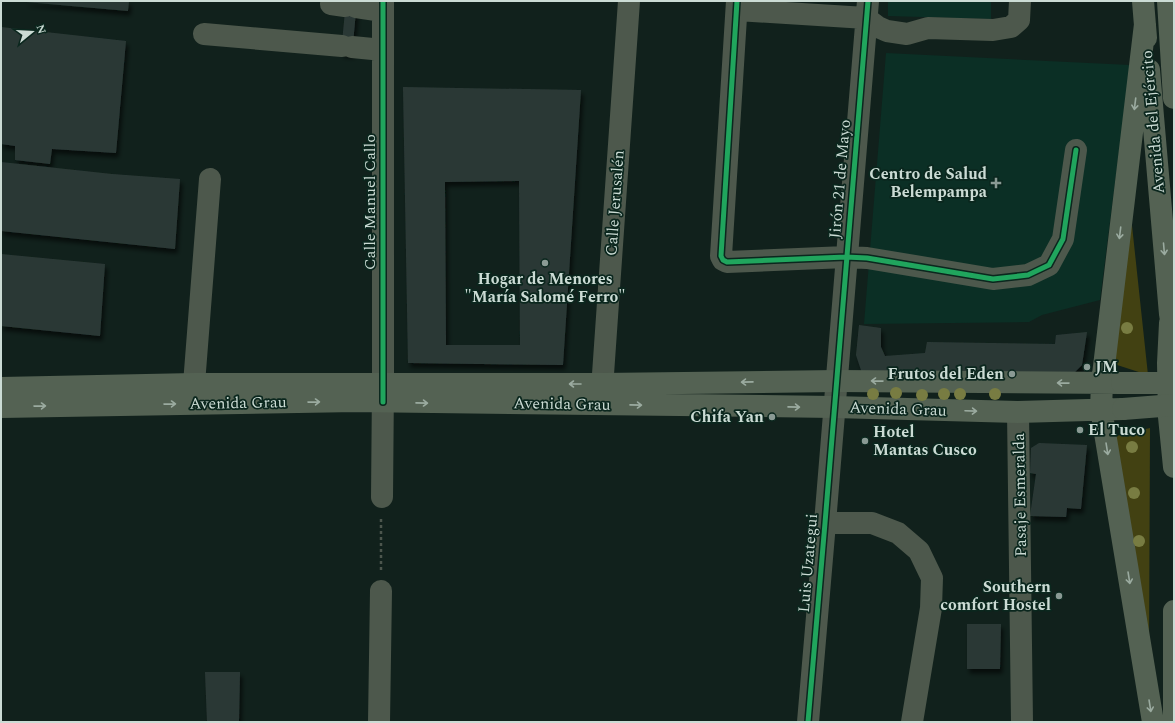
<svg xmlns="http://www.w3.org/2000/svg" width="1175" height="723" font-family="Spectral,serif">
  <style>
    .built { fill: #0b2f25 }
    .green { fill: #424112 }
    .building { fill: #2b3936; fill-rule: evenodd; filter: url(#shadow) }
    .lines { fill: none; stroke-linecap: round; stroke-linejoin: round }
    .path { stroke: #4c564d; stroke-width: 2.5; stroke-dasharray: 3 3; stroke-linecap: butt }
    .minor { stroke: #4d584c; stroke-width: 22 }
    .major { stroke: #546253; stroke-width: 22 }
    .major-bridge { stroke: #546253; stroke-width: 22 }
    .cycleway-casing { stroke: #0b271e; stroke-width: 8 }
    .cycleway { stroke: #20a55d; stroke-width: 5 }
    .tree { fill: #787c42 }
    .oneway { stroke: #9baba0 }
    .poi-dot { fill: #8a9a94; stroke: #0b271e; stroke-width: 1.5 }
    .labels { text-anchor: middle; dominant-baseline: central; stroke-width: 3.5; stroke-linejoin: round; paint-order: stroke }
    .street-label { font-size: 16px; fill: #cbdbd4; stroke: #0b271e }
    .poi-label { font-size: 16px; font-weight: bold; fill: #cbdbd4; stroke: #0b271e; text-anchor: end }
  </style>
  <defs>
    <filter id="shadow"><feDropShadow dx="2.5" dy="4.5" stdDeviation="2" flood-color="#0009"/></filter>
  </defs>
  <rect width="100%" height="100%" fill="#11211c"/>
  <!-- built -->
  <path class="built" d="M888 1H991V19L888 16Z
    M886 53 1130 65 1100 300 1042 315 1029 322 864 324Z"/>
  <!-- green -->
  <path class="green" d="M1131 216 1148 375 1114 364Z
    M1150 428 1149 658 1116 436Z"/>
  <!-- building -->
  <path class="building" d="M26 1H129L128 11 26 2Z
    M346 1H357L352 54 341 53Z
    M1 27 126 41 116 153 52 149 50 164 15 160V146L1 144Z
    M403 87 581 90 563 365 408 363ZM519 181 520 345H446L445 182Z
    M1 162 112 174 180 179 175 249 1 231Z
    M1 254 105 264 100 336 1 326Z
    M859 325 881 328V347L885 356 925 353 927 342 1055 344 1056 335 1087 332 1082 365 1074 373H862L856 355Z
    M1039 443 1087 445 1081 509 1067 508 1066 517 1030 516 1036 474 1030 473 1031 448Z
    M967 624H1001L1000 669H967Z
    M205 672H240L239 722H207Z"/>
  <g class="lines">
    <!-- path -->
    <path class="path" d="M381 570V517"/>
    <!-- minor -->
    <path class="minor" d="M737 1 721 256 723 260 727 262 846 257 867 258 993 279 1028 275 1049 265 1063 239 1076 150
      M331 4 345 6
      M356 7 383 11
      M737 10 866 18 878 27 887 31 907 34 928 28 993 30 1011 27 1019 20 1020 1
      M204 34 342 46
      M352 47 383 50
      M194 384 210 179
      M601 403 629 1
      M1018 412 1022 722
      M382 497 383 384V1
      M825 523H872L898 533 919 551 932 578 931 608 912 722
      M379 722 381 591
      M808 722 825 523 868 1"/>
    <!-- major -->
    <path class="major" d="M1143 1 1146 38
      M1168 1 1174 98
      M1145 24 1102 383 1101 409 1153 722
      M1149 70 1170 314 1174 338
      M1170 323 1168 363 1169 417 1174 467
      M1 388 194 384H602L837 381 1122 383
      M1 407 356 401 834 407 1018 412 1123 409
      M1174 722V611"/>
    <!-- major-bridge -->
    <path class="major-bridge" d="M1122 383H1174
      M1123 409 1174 405"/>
    <!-- cycleway casing -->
    <g class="cycleway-casing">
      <path id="cycleway" d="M737 1 721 256 723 260 727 262 846 257 867 258 993 279 1028 275 1049 265 1063 239 1076 150
        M383 402V1
        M808 722 825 523 868 1"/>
    </g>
    <!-- cycleway -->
    <use href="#cycleway" class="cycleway"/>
  </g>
  <!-- trees -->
  <g class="tree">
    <circle cx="1127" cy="328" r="6"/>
    <circle cx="896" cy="393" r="6"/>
    <circle cx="873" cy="394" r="6"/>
    <circle cx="944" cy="394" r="6"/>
    <circle cx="960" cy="394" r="6"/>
    <circle cx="995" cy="394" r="6"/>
    <circle cx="922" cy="395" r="6"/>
    <circle cx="1132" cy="447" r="6"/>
    <circle cx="1134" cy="493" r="6"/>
    <circle cx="1139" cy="541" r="6"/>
  </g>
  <!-- one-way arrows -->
  <defs><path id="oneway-shaft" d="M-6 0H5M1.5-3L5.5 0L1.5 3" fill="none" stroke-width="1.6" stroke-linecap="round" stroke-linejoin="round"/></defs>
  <g class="oneway">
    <use href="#oneway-shaft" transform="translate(1135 104) rotate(97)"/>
    <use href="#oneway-shaft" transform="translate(1120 233) rotate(97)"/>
    <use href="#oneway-shaft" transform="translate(1164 249) rotate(85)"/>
    <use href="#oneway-shaft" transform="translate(877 381) rotate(-179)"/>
    <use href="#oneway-shaft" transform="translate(747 382) rotate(179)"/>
    <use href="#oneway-shaft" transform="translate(1063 383) rotate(-179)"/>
    <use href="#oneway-shaft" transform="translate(575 384) rotate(-180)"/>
    <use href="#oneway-shaft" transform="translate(314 402) rotate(-1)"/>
    <use href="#oneway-shaft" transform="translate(422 403) rotate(1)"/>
    <use href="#oneway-shaft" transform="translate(170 404) rotate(-1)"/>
    <use href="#oneway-shaft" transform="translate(636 405) rotate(1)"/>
    <use href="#oneway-shaft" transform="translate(40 406) rotate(-1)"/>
    <use href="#oneway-shaft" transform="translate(794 407) rotate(1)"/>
    <use href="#oneway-shaft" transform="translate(971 411) rotate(2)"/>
    <use href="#oneway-shaft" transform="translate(1107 449) rotate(81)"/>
    <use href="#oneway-shaft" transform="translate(1129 578) rotate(81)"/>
    <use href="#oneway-shaft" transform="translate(1150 706) rotate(81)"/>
  </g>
  <!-- markers -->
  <g class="poi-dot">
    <path d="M994 177h4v4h4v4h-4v4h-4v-4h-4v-4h4z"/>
    <circle cx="545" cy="263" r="4"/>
    <circle cx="1087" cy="367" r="4"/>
    <circle cx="1012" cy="374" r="4"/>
    <circle cx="772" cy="417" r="4"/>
    <circle cx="1080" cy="430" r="4"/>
    <circle cx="865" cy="441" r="4"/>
    <circle cx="1059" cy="596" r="4"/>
  </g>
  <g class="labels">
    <!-- street labels -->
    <g class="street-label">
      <text transform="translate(1153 122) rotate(-95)">Avenida del Ejército</text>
      <text transform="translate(840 179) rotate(-85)">Jirón 21 de Mayo</text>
      <text transform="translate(370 202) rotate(-90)">Calle Manuel Callo</text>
      <text transform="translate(615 203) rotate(-86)">Calle Jerusalén</text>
      <text transform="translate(238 403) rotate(-1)">Avenida Grau</text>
      <text transform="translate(562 404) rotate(1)">Avenida Grau</text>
      <text transform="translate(898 409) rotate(2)">Avenida Grau</text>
      <text transform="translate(1020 495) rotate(-91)">Pasaje Esmeralda</text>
      <text transform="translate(808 563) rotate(-85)">Luis Uzategui</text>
    </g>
    <!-- poi labels -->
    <g class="poi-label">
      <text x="987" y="174">Centro de Salud<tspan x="987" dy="18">Belempampa</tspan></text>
      <text x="545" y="279" text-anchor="middle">Hogar de Menores<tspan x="545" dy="18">"María Salomé Ferro"</tspan></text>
      <text x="1095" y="367" text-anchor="start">JM</text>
      <text x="1004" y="374">Frutos del Eden</text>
      <text x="764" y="417">Chifa Yan</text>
      <text x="1088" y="430" text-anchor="start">El Tuco</text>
      <text x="873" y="432" text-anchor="start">Hotel<tspan x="873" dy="18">Mantas Cusco</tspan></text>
      <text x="1051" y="587">Southern<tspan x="1051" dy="18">comfort Hostel</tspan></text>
    </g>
  </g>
  <!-- border -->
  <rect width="1175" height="723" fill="none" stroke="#cbdbd4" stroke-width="4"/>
  <!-- north arrow -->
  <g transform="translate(32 32) rotate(72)" stroke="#0b271e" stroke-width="3" paint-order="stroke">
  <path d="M0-3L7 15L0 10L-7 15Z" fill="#cbdbd4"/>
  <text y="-6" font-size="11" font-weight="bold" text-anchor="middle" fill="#cbdbd4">N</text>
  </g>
</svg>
